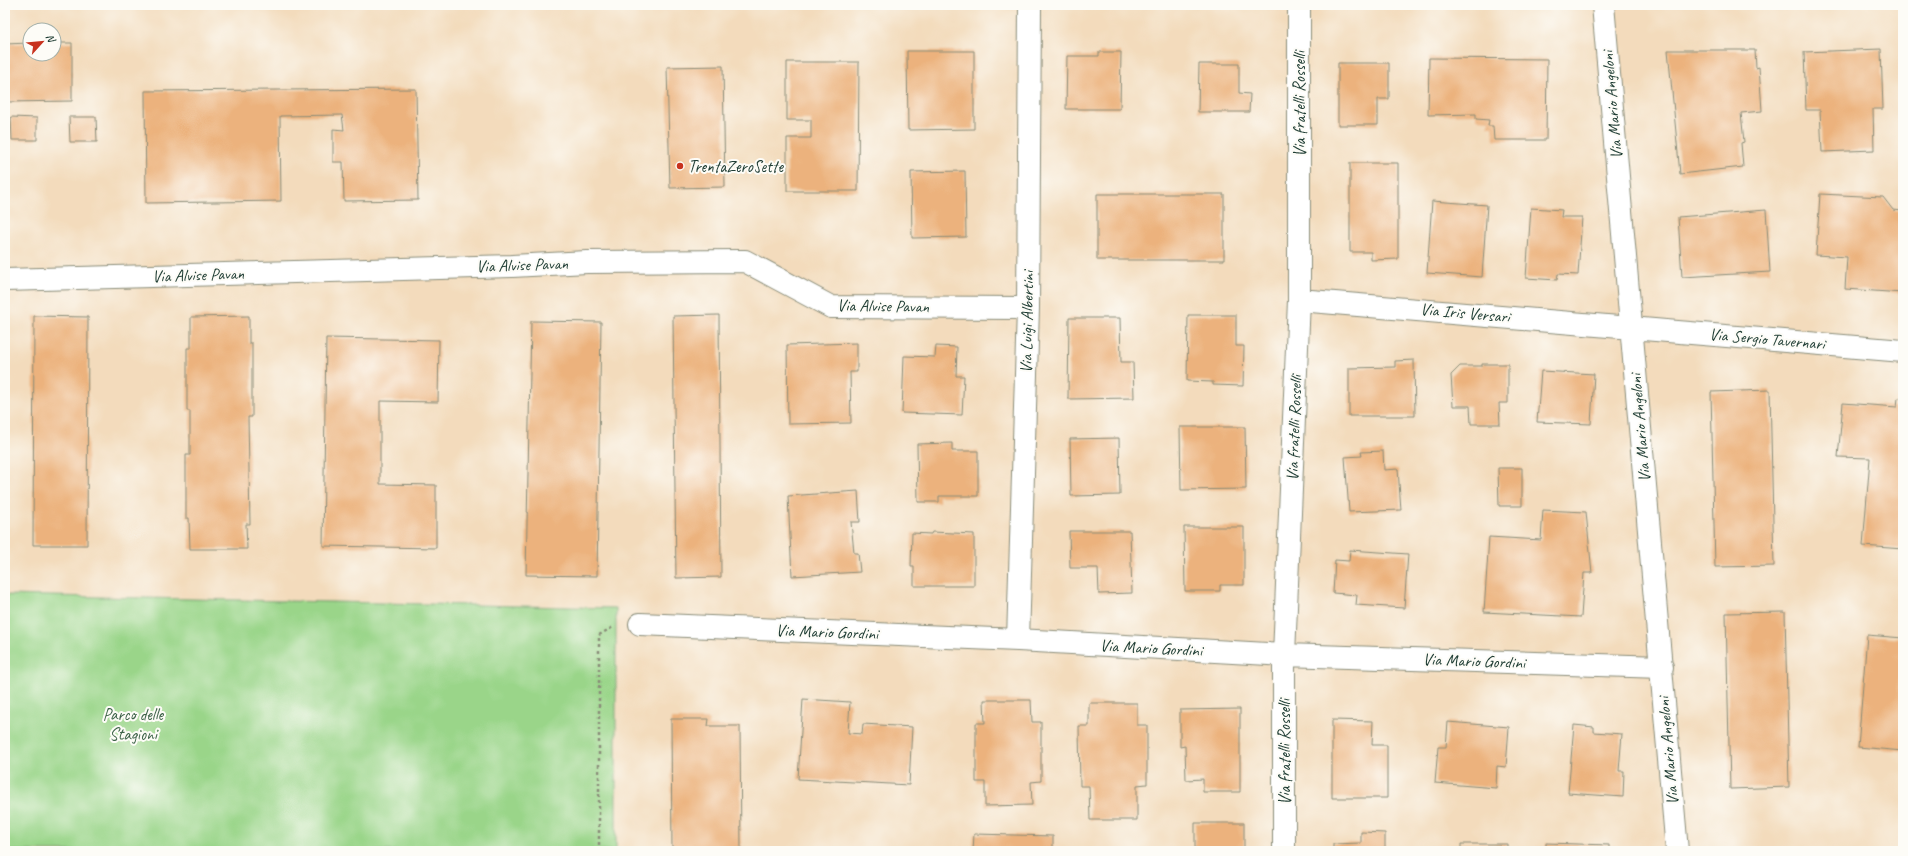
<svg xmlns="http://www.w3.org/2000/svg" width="1908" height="856" font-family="Caveat,sans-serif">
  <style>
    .green { fill: #9ad589; stroke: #5c895e }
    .building { fill: #ecb27d }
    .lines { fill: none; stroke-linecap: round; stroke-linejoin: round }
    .minor-casing { stroke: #898c78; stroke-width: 24 }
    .path { stroke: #898c78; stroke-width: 2.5; stroke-dasharray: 3 3; stroke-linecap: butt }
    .minor { stroke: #fff; stroke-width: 22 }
    .poi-dot { fill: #c8321e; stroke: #fdfcf7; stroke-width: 1.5 }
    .labels { text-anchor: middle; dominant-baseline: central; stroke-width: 4; stroke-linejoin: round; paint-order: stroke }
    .street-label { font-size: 17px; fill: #1f3d34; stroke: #fdfcf7 }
    .poi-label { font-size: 17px; fill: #1f3d34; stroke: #fdfcf7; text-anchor: start }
    .park-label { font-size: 17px; fill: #3e6349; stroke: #fdfcf7 }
  </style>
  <rect width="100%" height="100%" fill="#fdfcf7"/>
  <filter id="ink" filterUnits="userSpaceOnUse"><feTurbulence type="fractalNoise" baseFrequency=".025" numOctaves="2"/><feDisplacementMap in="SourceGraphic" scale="8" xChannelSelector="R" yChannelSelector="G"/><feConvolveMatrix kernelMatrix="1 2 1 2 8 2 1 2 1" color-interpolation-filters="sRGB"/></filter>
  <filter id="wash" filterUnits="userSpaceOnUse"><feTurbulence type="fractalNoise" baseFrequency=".012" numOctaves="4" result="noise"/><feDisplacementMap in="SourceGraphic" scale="16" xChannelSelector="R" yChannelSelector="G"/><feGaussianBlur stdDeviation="0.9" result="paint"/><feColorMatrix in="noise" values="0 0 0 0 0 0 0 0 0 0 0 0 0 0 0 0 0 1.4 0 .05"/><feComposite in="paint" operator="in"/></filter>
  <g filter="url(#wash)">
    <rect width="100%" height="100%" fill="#f3dbbc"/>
    <!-- green -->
    <path class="green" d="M5 595 616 608V851H5Z"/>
    <g id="blocks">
      <!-- building -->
      <path class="building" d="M30 43V54H54V43H72V101L5 102V44Z
        M1881 49 1883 109H1873L1874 150 1822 152 1820 110H1806L1804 52Z
        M1668 50H1755L1756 68 1759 67 1762 111 1741 113 1744 142 1741 143 1743 167 1680 174Z
        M907 51H974V129L908 130Z
        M1099 52H1121L1120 109H1066L1067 56H1099Z
        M1429 58 1547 59 1546 140H1494L1493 126H1488L1489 120 1476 119V114L1428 115Z
        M787 62H859L858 191H787V138H811V120H787Z
        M1338 63H1389V99H1378V125H1338Z
        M1199 64H1239V93L1250 94 1249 112H1198Z
        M723 66 725 187 670 188 667 67Z
        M416 89 418 200 344 201 343 162H333V129L344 130 342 115 280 116 281 201 146 203 145 91Z
        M11 117 37 118V140H12Z
        M69 117H96L97 142H70Z
        M1350 163H1398V259L1371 260V252H1350Z
        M965 171 966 237 912 238 911 172Z
        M1097 194H1224V260H1097Z
        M1820 194 1883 197 1893 210 1903 211V293L1845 289 1847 257 1816 255Z
        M1432 201 1487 205 1482 277 1427 273Z
        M1531 208 1562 210 1561 217H1582L1578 275 1558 274 1557 280 1526 278Z
        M1766 210 1770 272 1682 277 1678 217Z
        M719 315 721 577 676 578 673 316Z
        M1188 315H1236V346H1244L1243 386 1213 385V382L1187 381Z
        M34 316 88 317 87 545H33Z
        M249 316V343H252V417H248L250 524H246L247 549H190L189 518H186V455H190V411H187V348H191V317Z
        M1069 318H1120L1121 362H1133L1134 398 1068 399Z
        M531 321 601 322 597 576 526 575Z
        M326 338 439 340 438 402 380 401V484L436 485V548L323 546Z
        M857 343V372H850L851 423 788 424 787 345Z
        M936 346 957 347 956 376H964L962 415 902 413 904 356 935 357Z
        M1414 360 1415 416H1349V368L1395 367V361Z
        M1482 364H1508V403H1499L1500 424H1471L1470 406H1453L1451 375 1460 366H1482Z
        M1541 371 1594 374 1591 424 1537 422Z
        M1770 390 1774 566 1715 567 1711 392Z
        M1898 398 1903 399V549L1863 546 1870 458 1838 457 1843 403 1897 407Z
        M1180 427H1245L1246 489 1181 490Z
        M1119 438 1120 495 1071 496 1070 439Z
        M952 443V451H978V496H939V502H918L917 444Z
        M1383 451 1384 470 1398 469 1401 510 1349 512 1345 457 1362 456 1361 452Z
        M1498 468H1522V506H1499Z
        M858 491 860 522H851L854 553H858L860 572 792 576 788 496Z
        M1543 510 1586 512 1592 573H1584L1581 617 1484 612 1489 537 1541 540Z
        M1184 527H1244V585H1220V591H1185Z
        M1069 531H1130L1132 593 1099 594 1098 568H1070Z
        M932 532 974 534V586H914V566H911L912 533 931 534Z
        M1350 550 1408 554 1404 608 1356 605 1357 595 1333 593 1335 560 1349 561Z
        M1785 612 1789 787 1730 789 1726 613Z
        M1867 635 1903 638V751L1858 747Z
        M803 699 850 702 848 733 862 734 863 724 912 727 909 785 798 779Z
        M984 700H1031L1032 722H1041V781L1031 782 1032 805 985 806V782H976V723H985Z
        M1089 703H1137V725H1147V784L1137 785V820H1090L1089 786H1080L1079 726H1089Z
        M1240 709V792H1203V779L1186 780 1185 746 1180 747V710Z
        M671 719H709L708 726H740L741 851H672Z
        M1332 720 1373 721 1372 745H1387V798H1332Z
        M1448 722 1509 727 1506 767 1497 766 1496 788 1435 783 1438 747H1446Z
        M1574 725 1594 727V732L1622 734 1619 771H1624L1623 797 1568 793Z
        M1195 823H1244V851H1195Z
        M1361 832 1385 833V851H1333V844L1361 843Z
        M974 834 1053 836V851H973Z
        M1546 843 1609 845V851H1546Z
        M1461 844H1507V851H1461Z
        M814 849 845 850 844 851H814Z"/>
    </g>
  </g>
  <g filter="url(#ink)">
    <use href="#blocks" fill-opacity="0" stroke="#898c78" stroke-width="1"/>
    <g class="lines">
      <!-- minor casing -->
      <g class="minor-casing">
        <path id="minor" d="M1603 5 1677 851
          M5 280 512 266 587 262 745 261 831 307 1028 308
          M1299 300 1903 351
          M640 624 1018 640 1284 655 1662 667
          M1018 640 1028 308 1030 5
          M1284 851V655L1299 300V5"/>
      </g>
      <!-- path -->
      <path class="path" d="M599 851V635L613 627"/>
      <!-- minor -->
      <use href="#minor" class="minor"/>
    </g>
  </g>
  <!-- markers -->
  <circle class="poi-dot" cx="680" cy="166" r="4"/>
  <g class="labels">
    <!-- street labels -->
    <g class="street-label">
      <text transform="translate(1299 104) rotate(-90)">Via fratelli Rosselli</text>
      <text transform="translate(1612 105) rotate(-95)">Via Mario Angeloni</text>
      <text transform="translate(522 265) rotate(-2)">Via Alvise Pavan</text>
      <text transform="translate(198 275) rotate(-2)">Via Alvise Pavan</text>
      <text transform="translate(883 306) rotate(1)">Via Alvise Pavan</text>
      <text transform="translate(1465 313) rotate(5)">Via Iris Versari</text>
      <text transform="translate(1027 322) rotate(-89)">Via Luigi Albertini</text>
      <text transform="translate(1767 339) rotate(5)">Via Sergio Tavernari</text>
      <text transform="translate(1294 428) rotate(-88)">Via fratelli Rosselli</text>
      <text transform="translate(1640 428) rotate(-95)">Via Mario Angeloni</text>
      <text transform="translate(827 632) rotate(2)">Via Mario Gordini</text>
      <text transform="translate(1151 648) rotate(3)">Via Mario Gordini</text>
      <text transform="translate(1474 661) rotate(2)">Via Mario Gordini</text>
      <text transform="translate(1668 751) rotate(-95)">Via Mario Angeloni</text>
      <text transform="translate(1284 752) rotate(-90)">Via fratelli Rosselli</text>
    </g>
    <!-- poi labels -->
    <g class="poi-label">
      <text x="688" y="166">TrentaZeroSette</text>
    </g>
    <!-- park labels -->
    <g class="park-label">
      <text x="133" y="714">Parco delle<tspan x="133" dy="20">Stagioni</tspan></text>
    </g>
  </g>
  <!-- margin -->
  <rect width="1908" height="856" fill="none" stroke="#fdfcf7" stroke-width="20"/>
  <!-- north arrow -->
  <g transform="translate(42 42) rotate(63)"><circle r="19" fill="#fdfcf7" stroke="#a4b0a9"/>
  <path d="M0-3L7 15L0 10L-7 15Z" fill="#c8321e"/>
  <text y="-6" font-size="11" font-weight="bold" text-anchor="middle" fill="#1f3d34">N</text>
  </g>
</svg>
